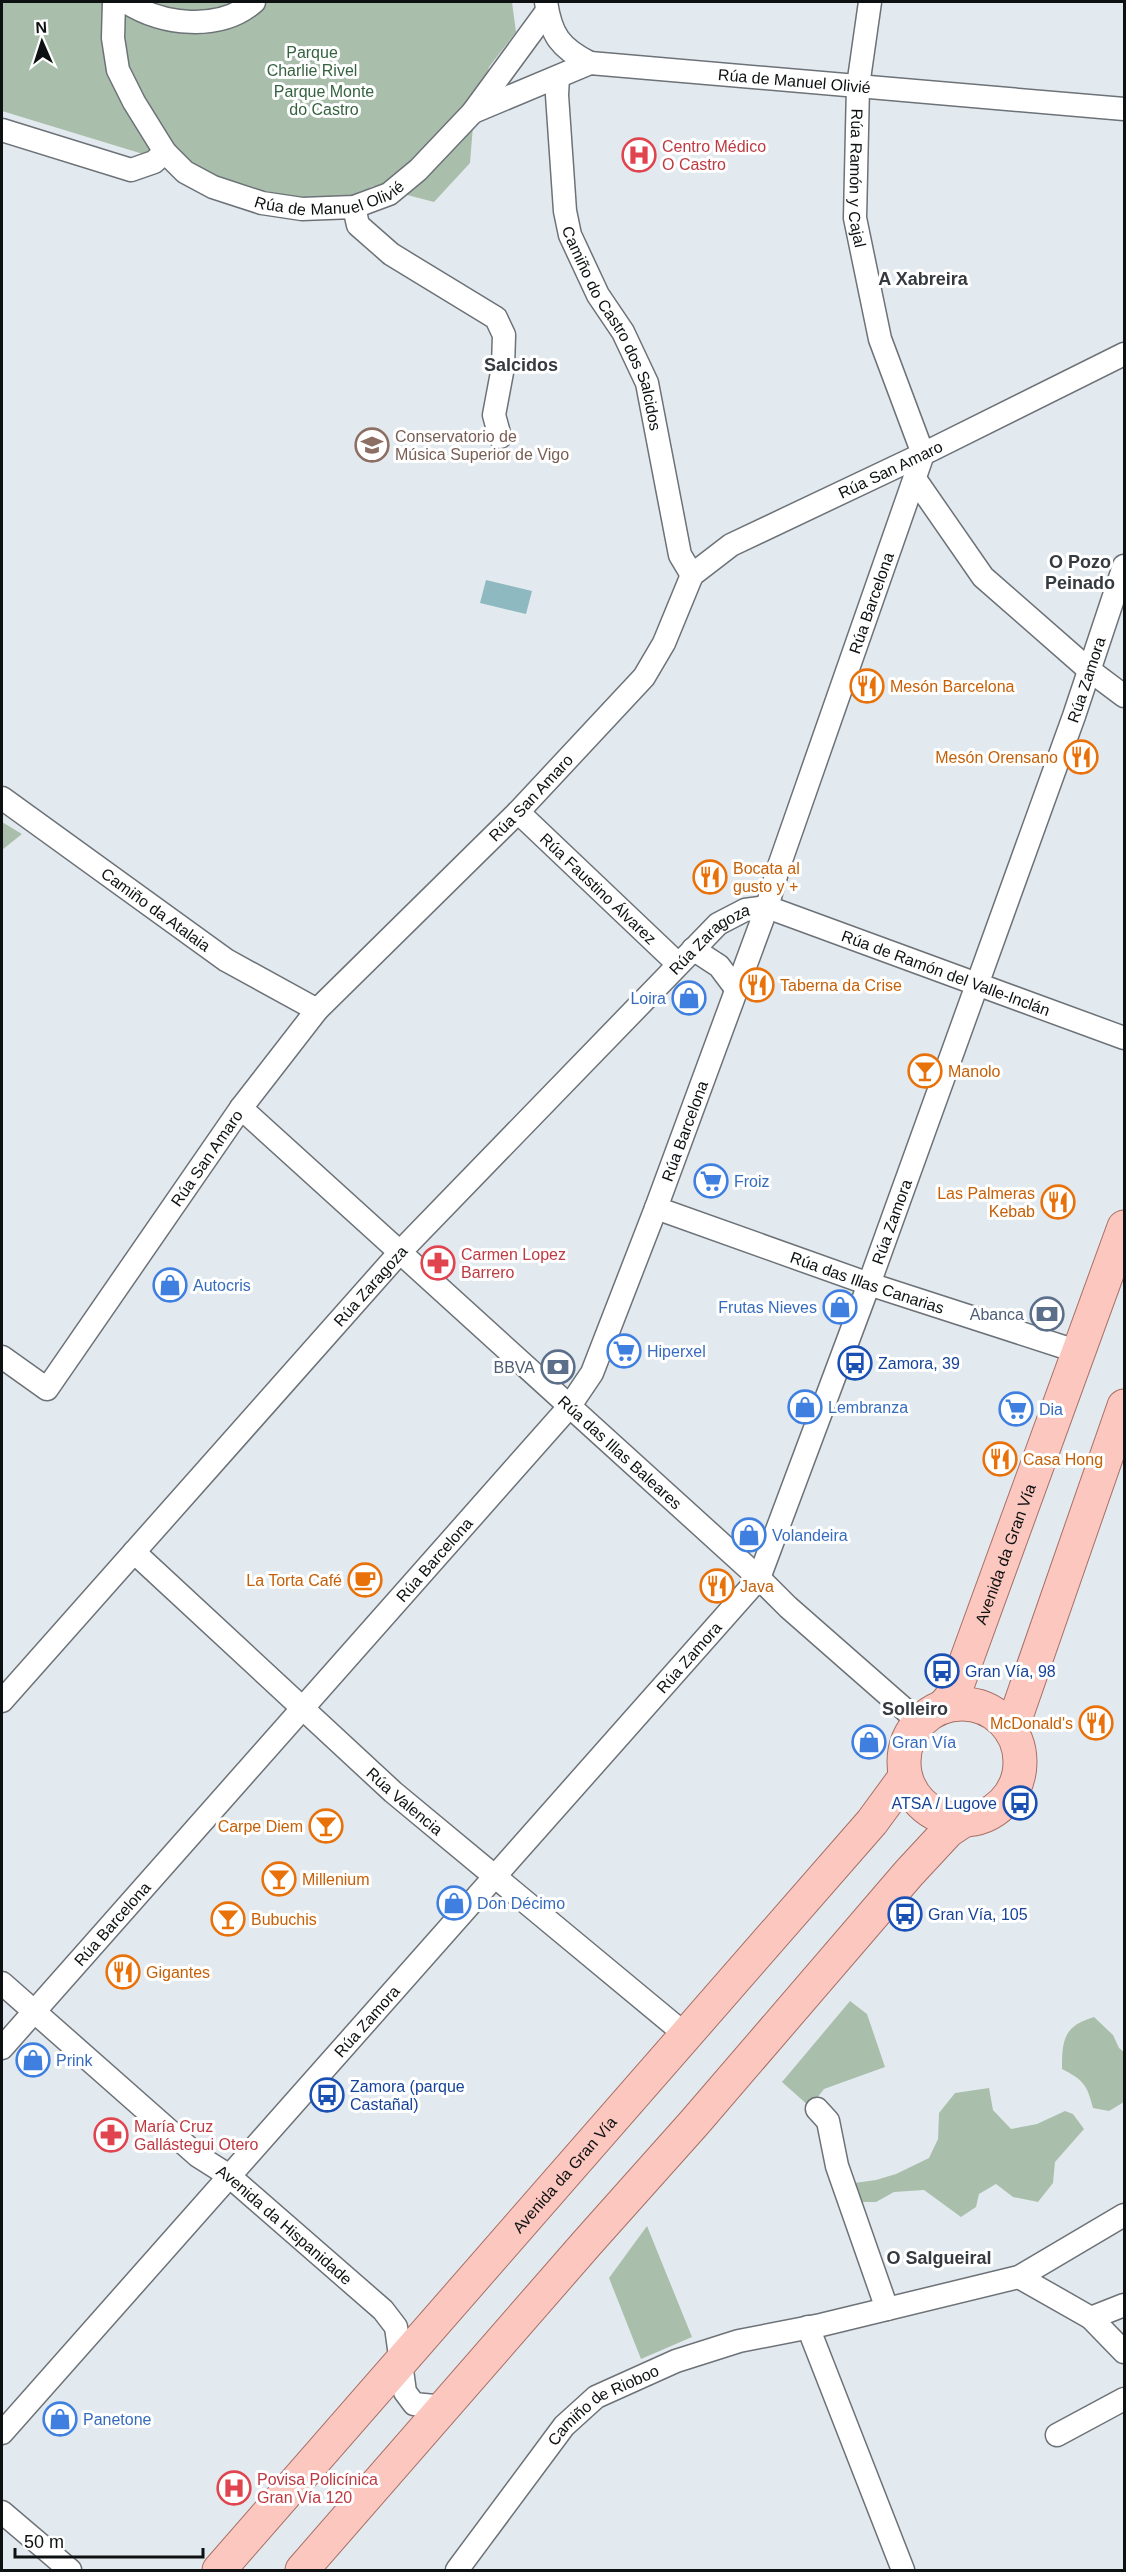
<svg xmlns="http://www.w3.org/2000/svg" width="1126" height="2572" font-family="Arial,sans-serif">
  <style>
    .green { fill: #a9bfac }
    .water { fill: #8eb9c0 }
    .lines { fill: none; stroke-linecap: round; stroke-linejoin: round }
    .street-casing { stroke: #6c7277; stroke-width: 25 }
    .primary-casing { stroke: #a76f66; stroke-width: 35 }
    .street { stroke: #fff; stroke-width: 22 }
    .primary { stroke: #fbc7be; stroke-width: 33 }
    .labels { text-anchor: middle; dominant-baseline: central; stroke-width: 6; stroke-linejoin: round; paint-order: stroke }
    .park-label { font-size: 16px; fill: #356340; stroke: #fff }
    .street-label { font-size: 16px; fill: #0e1112; stroke: #fff }
    .health-label { font-size: 16px; fill: #be3a42; stroke: #fff; text-anchor: start }
    .education-label { font-size: 16px; fill: #785e54; stroke: #fff; text-anchor: start }
    .food-label { font-size: 16px; fill: #c56008; stroke: #fff; text-anchor: start }
    .shop-label { font-size: 16px; fill: #366cbe; stroke: #fff; text-anchor: start }
    .service-label { font-size: 16px; fill: #4e5e75; stroke: #fff; text-anchor: end }
    .transit-label { font-size: 16px; fill: #164399; stroke: #fff; text-anchor: start }
    .neighbourhood-label { font-size: 18px; font-weight: bold; fill: #353a3f; stroke: #fff }
  </style>
  <rect width="100%" height="100%" fill="#e3eaef"/>
  <!-- green -->
  <path class="green" d="M2 2H512L516 32 489 67 473 126 470 163 434 202 373 186 354 197 312 200 261 190 2 111Z
    M2 822 22 834 2 850Z
    M850 2001 867 2014 885 2067 824 2089 810 2107 782 2082Z
    M1094 2017 1113 2035 1119 2048 1124 2052V2102L1109 2111 1093 2108C1087 2084 1083 2080 1062 2069 1062 2039 1064 2026 1094 2017Z
    M989 2088 993 2110 1011 2129 1037 2124 1065 2111 1073 2114 1084 2129 1055 2162 1053 2183 1038 2202 1013 2197 996 2184 979 2194 976 2207 961 2217 924 2190 894 2192 876 2202H855L854 2183 876 2180 896 2174 929 2158 938 2139 939 2113 955 2093Z
    M647 2226 692 2337 641 2359 609 2278Z"/>
  <!-- water -->
  <path class="water" d="M486 580 532 591 526 614 480 603Z"/>
  <g class="lines">
    <!-- street casing -->
    <g class="street-casing">
      <g id="street">
        <path id="s1" d="M114 2 113 38 118 70 134 102 165 152 185 172 213 187 262 203 302 209 354 207 389 194 418 170 473 112 547 11"/>
        <path d="M126 2C162 25 219 32 254 2"/>
        <path d="M546 2C551 35 560 48 590 63"/>
        <path id="s2" d="M870 2 858 86 855 218 880 339 923 454"/>
        <path id="s3" d="M558 77 557 95 565 211 570 235 598 295 623 332 647 383 680 555 692 575"/>
        <path id="s4" d="M473 112 590 63 1124 109"/>
        <path d="M2 130 131 170 154 162 165 152"/>
        <path d="M354 207 358 225 391 254 496 318 504 335 503 367 494 415 500 437"/>
        <path d="M915 479 983 577 1088 669 1124 696"/>
        <path id="s5" d="M2 798 226 960 317 1010"/>
        <path id="s6" d="M518 812 678 964"/>
        <path d="M693 949 719 966 737 990"/>
        <path id="s7" d="M241 1108 759 1578 788 1607 919 1722"/>
        <path id="s8" d="M656 1208 869 1284 1079 1352"/>
        <path id="s9" d="M2 1357 47 1389 241 1108 317 1010 518 812 644 677 664 643 692 575 731 545 923 454 1124 354"/>
        <path id="s10" d="M134 1552 393 1792 686 2035"/>
        <path id="s11" d="M2 1701 401 1251 718 924 745 910 767 907 1124 1038"/>
        <path id="s12" d="M2 1983 198 2156 228 2175 383 2310 396 2327 405 2392 414 2404 445 2407"/>
        <path id="s13" d="M2 2048 569 1407 592 1373 656 1208 767 907 778 869 923 454"/>
        <path d="M817 2109 828 2121 837 2166 887 2309"/>
        <path d="M1019 2277 1091 2318 1124 2352"/>
        <path d="M1091 2318 1124 2305"/>
        <path d="M808 2327 903 2570"/>
        <path id="s14" d="M2 2433 759 1578 869 1284 1074 716 1124 566"/>
        <path d="M1057 2435 1124 2399"/>
        <path d="M2 2512 70 2570"/>
        <path id="s15" d="M457 2570 564 2426 596 2397 676 2361 739 2341 821 2325 1019 2277 1124 2215"/>
      </g>
    </g>
    <!-- primary casing -->
    <g class="primary-casing">
      <g id="primary">
        <circle cx="962" cy="1762" r="58"/>
        <path id="s16" d="M943 1707 953 1695 957 1686 1124 1227"/>
        <path d="M1011 1731 1124 1406"/>
        <path id="s17" d="M219 2570 872 1822 905 1777"/>
        <path d="M302 2570 587 2243 695 2122 909 1873 948 1831 963 1821"/>
      </g>
    </g>
    <!-- street -->
    <use href="#street" class="street"/>
    <!-- primary -->
    <use href="#primary" class="primary"/>
  </g>
  <!-- icons -->
  <defs>
    <g id="hospital-ring" transform="scale(1.725)"><circle r="9.5" fill="#fff" stroke="#e0444e" stroke-width="1.5"/><path d="M-5-5h3v3.5h4V-5h3V5h-3V1.5h-4V5h-3Z" fill="#e0444e"/></g>
    <g id="school-ring" transform="scale(1.725)"><circle r="9.5" fill="#fff" stroke="#8d6e63" stroke-width="1.5"/><path d="M0-5L7-2L0 1L-7-2ZM-4 1L0 2.5L4 1V4Q0 6-4 4Z" fill="#8d6e63"/></g>
    <g id="restaurant-ring" transform="scale(1.725)"><circle r="9.5" fill="#fff" stroke="#e8710a" stroke-width="1.5"/><path d="M-5-6h1v4h1v-4h1v4h1v-4h1v5L-1.5 .5V6h-2V.5L-5-1ZM5-6V6H3V1.5H1.5Q1.5-4 5-6Z" fill="#e8710a"/></g>
    <g id="shop-ring" transform="scale(1.725)"><circle r="9.5" fill="#fff" stroke="#3f7fe0" stroke-width="1.5"/><path d="M-5-2.5h2.3a2.7 3.5 0 0 1 5.4 0H5L5.5 6h-11ZM-1.5-2.5h3a1.5 2.3 0 0 0-3 0Z" fill="#3f7fe0"/></g>
    <g id="bar-ring" transform="scale(1.725)"><circle r="9.5" fill="#fff" stroke="#e8710a" stroke-width="1.5"/><path d="M-6-5H6L.8 .8V4.5H3.5V6h-7V4.5H-.8V.8Z" fill="#e8710a"/></g>
    <g id="supermarket-ring" transform="scale(1.725)"><circle r="9.5" fill="#fff" stroke="#3f7fe0" stroke-width="1.5"/><path d="M-6-5.5h2.5l.6 2H6L4.5 2H-2.5L-4.4-4H-6ZM-1.5 3.2a1.3 1.3 0 1 0 .1 0ZM3 3.2a1.3 1.3 0 1 0 .1 0Z" fill="#3f7fe0"/></g>
    <g id="pharmacy-ring" transform="scale(1.725)"><circle r="9.5" fill="#fff" stroke="#e0444e" stroke-width="1.5"/><path d="M-2-6h4v4h4v4h-4v4h-4v-4h-4v-4h4Z" fill="#e0444e"/></g>
    <g id="bank-ring" transform="scale(1.725)"><circle r="9.5" fill="#fff" stroke="#5c6f8a" stroke-width="1.5"/><path d="M-6-4H6V4H-6ZM0-2.3a2.3 2.3 0 1 0 0 4.6a2.3 2.3 0 1 0 0-4.6Z" fill="#5c6f8a"/></g>
    <g id="bus-ring" transform="scale(1.725)"><circle r="9.5" fill="#fff" stroke="#1a4fb4" stroke-width="1.5"/><path d="M-5-6H5V4H4V6H2V4H-2V6H-4V4H-5ZM-3.5-4V0h7V-4ZM-3.5 1.2v1.5H-2V1.2ZM2 1.2v1.5H3.5V1.2Z" fill="#1a4fb4"/></g>
    <g id="cafe-ring" transform="scale(1.725)"><circle r="9.5" fill="#fff" stroke="#e8710a" stroke-width="1.5"/><path d="M-5.5-4.5H6V0H3Q3 3.5 0 3.5H-2.5Q-5.5 3.5-5.5 0ZM3-3.2v2h1.7v-2ZM-6 4.5H4V6H-6Z" fill="#e8710a"/></g>
  </defs>
  <g fill-rule="evenodd">
    <use href="#hospital-ring" x="639" y="155"/>
    <use href="#school-ring" x="372" y="445"/>
    <use href="#restaurant-ring" x="867" y="686"/>
    <use href="#restaurant-ring" x="1081" y="757"/>
    <use href="#restaurant-ring" x="710" y="877"/>
    <use href="#restaurant-ring" x="757" y="985"/>
    <use href="#shop-ring" x="689" y="998"/>
    <use href="#bar-ring" x="925" y="1071"/>
    <use href="#supermarket-ring" x="711" y="1181"/>
    <use href="#restaurant-ring" x="1058" y="1202"/>
    <use href="#pharmacy-ring" x="438" y="1263"/>
    <use href="#shop-ring" x="170" y="1285"/>
    <use href="#shop-ring" x="840" y="1307"/>
    <use href="#bank-ring" x="1047" y="1314"/>
    <use href="#supermarket-ring" x="624" y="1351"/>
    <use href="#bus-ring" x="855" y="1363"/>
    <use href="#bank-ring" x="558" y="1367"/>
    <use href="#shop-ring" x="805" y="1407"/>
    <use href="#supermarket-ring" x="1016" y="1409"/>
    <use href="#restaurant-ring" x="1000" y="1459"/>
    <use href="#shop-ring" x="749" y="1535"/>
    <use href="#cafe-ring" x="365" y="1580"/>
    <use href="#restaurant-ring" x="717" y="1586"/>
    <use href="#bus-ring" x="942" y="1671"/>
    <use href="#restaurant-ring" x="1096" y="1723"/>
    <use href="#shop-ring" x="869" y="1742"/>
    <use href="#bus-ring" x="1020" y="1803"/>
    <use href="#bar-ring" x="326" y="1826"/>
    <use href="#bar-ring" x="279" y="1879"/>
    <use href="#shop-ring" x="454" y="1903"/>
    <use href="#bus-ring" x="905" y="1914"/>
    <use href="#bar-ring" x="228" y="1919"/>
    <use href="#restaurant-ring" x="123" y="1972"/>
    <use href="#shop-ring" x="33" y="2060"/>
    <use href="#bus-ring" x="327" y="2095"/>
    <use href="#pharmacy-ring" x="111" y="2135"/>
    <use href="#shop-ring" x="60" y="2419"/>
    <use href="#hospital-ring" x="234" y="2488"/>
  </g>
  <g class="labels">
    <!-- park labels -->
    <g class="park-label">
      <text x="312" y="52">Parque<tspan x="312" dy="18">Charlie Rivel</tspan></text>
      <text x="324" y="91">Parque Monte<tspan x="324" dy="18">do Castro</tspan></text>
    </g>
    <!-- street labels -->
    <g class="street-label">
      <text stroke="none"><textPath href="#s4" startOffset="332">Rúa de Manuel Olivié</textPath></text>
      <text stroke="none"><textPath href="#s2" startOffset="177">Rúa Ramón y Cajal</textPath></text>
      <text stroke="none"><textPath href="#s1" startOffset="344">Rúa de Manuel Olivié</textPath></text>
      <text stroke="none"><textPath href="#s3" startOffset="262">Camiño do Castro dos Salcidos</textPath></text>
      <text stroke="none"><textPath href="#s9" startOffset="1326">Rúa San Amaro</textPath></text>
      <text stroke="none"><textPath href="#s13" startOffset="1716">Rúa Barcelona</textPath></text>
      <text stroke="none"><textPath href="#s14" startOffset="2098">Rúa Zamora</textPath></text>
      <text stroke="none"><textPath href="#s9" startOffset="822">Rúa San Amaro</textPath></text>
      <text stroke="none"><textPath href="#s6" startOffset="111">Rúa Faustino Álvarez</textPath></text>
      <text stroke="none"><textPath href="#s5" startOffset="190">Camiño da Atalaia</textPath></text>
      <text stroke="none"><textPath href="#s11" startOffset="1041">Rúa Zaragoza</textPath></text>
      <text stroke="none"><textPath href="#s11" startOffset="1300">Rúa de Ramón del Valle-Inclán</textPath></text>
      <text stroke="none"><textPath href="#s13" startOffset="1156">Rúa Barcelona</textPath></text>
      <text stroke="none"><textPath href="#s9" startOffset="336">Rúa San Amaro</textPath></text>
      <text stroke="none"><textPath href="#s14" startOffset="1522">Rúa Zamora</textPath></text>
      <text stroke="none"><textPath href="#s8" startOffset="224">Rúa das Illas Canarias</textPath></text>
      <text stroke="none"><textPath href="#s11" startOffset="555">Rúa Zaragoza</textPath></text>
      <text stroke="none"><textPath href="#s7" startOffset="512">Rúa das Illas Baleares</textPath></text>
      <text stroke="none"><textPath href="#s16" startOffset="166">Avenida da Gran Vía</textPath></text>
      <text stroke="none"><textPath href="#s13" startOffset="652">Rúa Barcelona</textPath></text>
      <text stroke="none"><textPath href="#s14" startOffset="1036">Rúa Zamora</textPath></text>
      <text stroke="none"><textPath href="#s10" startOffset="368">Rúa Valencia</textPath></text>
      <text stroke="none"><textPath href="#s13" startOffset="166">Rúa Barcelona</textPath></text>
      <text stroke="none"><textPath href="#s14" startOffset="550">Rúa Zamora</textPath></text>
      <text stroke="none"><textPath href="#s17" startOffset="525">Avenida da Gran Vía</textPath></text>
      <text stroke="none"><textPath href="#s12" startOffset="372">Avenida da Hispanidade</textPath></text>
      <text stroke="none"><textPath href="#s15" startOffset="224">Camiño de Rioboo</textPath></text>
    </g>
    <!-- health labels -->
    <g class="health-label">
      <text x="662" y="146">Centro Médico<tspan x="662" dy="18">O Castro</tspan></text>
      <text x="461" y="1254">Carmen Lopez<tspan x="461" dy="18">Barrero</tspan></text>
      <text x="134" y="2126">María Cruz<tspan x="134" dy="18">Gallástegui Otero</tspan></text>
      <text x="257" y="2479">Povisa Policínica<tspan x="257" dy="18">Gran Vía 120</tspan></text>
    </g>
    <!-- education labels -->
    <g class="education-label">
      <text x="395" y="436">Conservatorio de<tspan x="395" dy="18">Música Superior de Vigo</tspan></text>
    </g>
    <!-- food labels -->
    <g class="food-label">
      <text x="890" y="686">Mesón Barcelona</text>
      <text x="1058" y="757" text-anchor="end">Mesón Orensano</text>
      <text x="733" y="868">Bocata al<tspan x="733" dy="18">gusto y +</tspan></text>
      <text x="780" y="985">Taberna da Crise</text>
      <text x="948" y="1071">Manolo</text>
      <text x="1035" y="1193" text-anchor="end">Las Palmeras<tspan x="1035" dy="18">Kebab</tspan></text>
      <text x="1023" y="1459">Casa Hong</text>
      <text x="342" y="1580" text-anchor="end">La Torta Café</text>
      <text x="740" y="1586">Java</text>
      <text x="1073" y="1723" text-anchor="end">McDonald's</text>
      <text x="303" y="1826" text-anchor="end">Carpe Diem</text>
      <text x="302" y="1879">Millenium</text>
      <text x="251" y="1919">Bubuchis</text>
      <text x="146" y="1972">Gigantes</text>
    </g>
    <!-- shop labels -->
    <g class="shop-label">
      <text x="666" y="998" text-anchor="end">Loira</text>
      <text x="734" y="1181">Froiz</text>
      <text x="193" y="1285">Autocris</text>
      <text x="817" y="1307" text-anchor="end">Frutas Nieves</text>
      <text x="647" y="1351">Hiperxel</text>
      <text x="828" y="1407">Lembranza</text>
      <text x="1039" y="1409">Dia</text>
      <text x="772" y="1535">Volandeira</text>
      <text x="892" y="1742">Gran Vía</text>
      <text x="477" y="1903">Don Décimo</text>
      <text x="56" y="2060">Prink</text>
      <text x="83" y="2419">Panetone</text>
    </g>
    <!-- service labels -->
    <g class="service-label">
      <text x="1024" y="1314">Abanca</text>
      <text x="535" y="1367">BBVA</text>
    </g>
    <!-- transit labels -->
    <g class="transit-label">
      <text x="878" y="1363">Zamora, 39</text>
      <text x="965" y="1671">Gran Vía, 98</text>
      <text x="997" y="1803" text-anchor="end">ATSA / Lugove</text>
      <text x="928" y="1914">Gran Vía, 105</text>
      <text x="350" y="2086">Zamora (parque<tspan x="350" dy="18">Castañal)</tspan></text>
    </g>
    <!-- neighbourhood labels -->
    <g class="neighbourhood-label">
      <text x="923" y="279">A Xabreira</text>
      <text x="521" y="365">Salcidos</text>
      <text x="1080" y="562">O Pozo<tspan x="1080" dy="21">Peinado</tspan></text>
      <text x="915" y="1709">Solleiro</text>
      <text x="939" y="2258">O Salgueiral</text>
    </g>
  </g>
  <!-- border -->
  <rect width="1126" height="2572" fill="none" stroke="#0e1112" stroke-width="6"/>
  <!-- north arrow -->
  <g transform="translate(42 42) rotate(357)" stroke="#ffffff" stroke-width="4.5" paint-order="stroke">
  <path d="M0-4.5L10 22L0 15L-10 22Z" fill="#0e1112"/>
  <text y="-9" font-size="16" font-weight="bold" text-anchor="middle" fill="#0e1112">N</text>
  </g>
  <!-- scale -->
  <path d="M15 2548v9h188v-9" fill="none" stroke="#0e1112" stroke-width="3"/>
  <text x="24" y="2548" font-size="18" fill="#0e1112" stroke="#ffffff" stroke-width="4.5" paint-order="stroke">50 m</text>
</svg>
